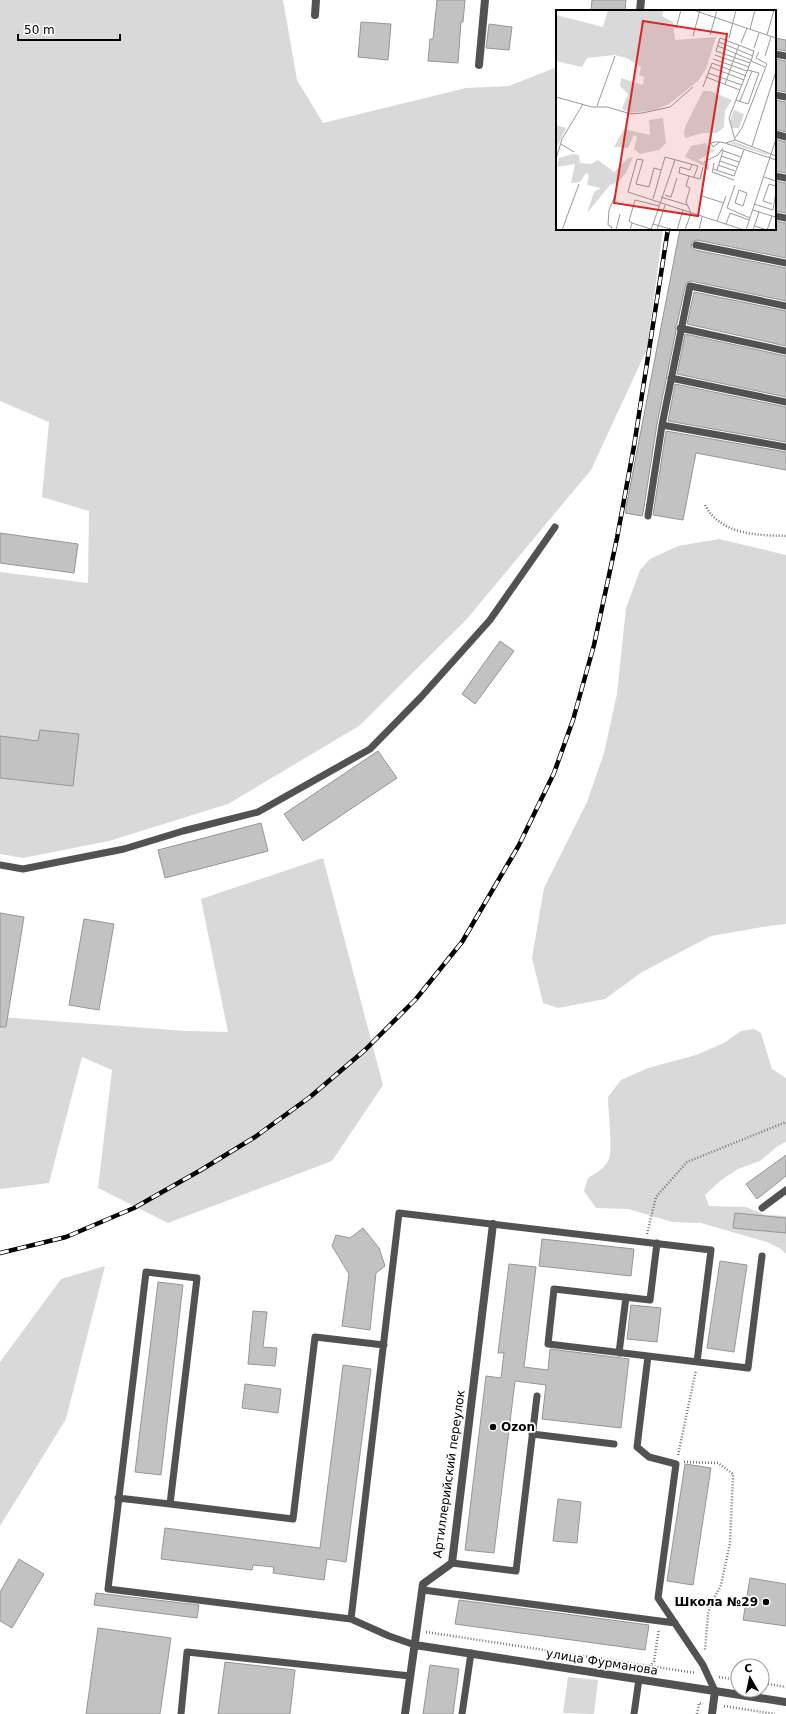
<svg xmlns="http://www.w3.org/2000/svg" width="786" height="1714" font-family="'DejaVu Sans',sans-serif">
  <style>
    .green { fill: #d9d9d9 }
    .building { fill: #c2c2c2; stroke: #969696 }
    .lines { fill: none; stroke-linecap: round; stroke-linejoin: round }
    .path { stroke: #747474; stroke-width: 2.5; stroke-dasharray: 1 2; stroke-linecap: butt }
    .lane { stroke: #525252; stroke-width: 7 }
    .street { stroke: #525252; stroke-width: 8 }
    .rail-casing { stroke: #000; stroke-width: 4.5 }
    .rail { stroke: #fff; stroke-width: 3; stroke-dasharray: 9; stroke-linecap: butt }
    .poi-dot { fill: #000; stroke: #fff; stroke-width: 1.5 }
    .labels { text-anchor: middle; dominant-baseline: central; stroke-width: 3.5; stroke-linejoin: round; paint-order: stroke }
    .poi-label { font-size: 12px; font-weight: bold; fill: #000; stroke: #fff; text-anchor: start }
    .street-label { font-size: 12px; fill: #000; stroke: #fff }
    .inset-road { fill: none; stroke: #999; stroke-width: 1 }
    .view { fill: #d62828; fill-opacity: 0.15; stroke: #d62828; stroke-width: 2 }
    .inset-edge { fill: none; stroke: #000; stroke-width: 2 }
  </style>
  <rect width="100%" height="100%" fill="#fff"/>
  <!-- green -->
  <path class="green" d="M0 0H283L297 80 323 123 466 88 509 86 557 67V229H663L647 349 591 470 466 620 359 726 228 804 109 841 23 858 0 854V572L88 583 89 511 42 497 49 422 0 401Z
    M719 539 786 555V924L769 926 711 936 642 972 605 999 558 1008 543 1003 532 958 544 888 587 802 604 753 617 694 626 608 640 570 650 559 678 546Z
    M323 858 383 1085 332 1161 168 1223 98 1188 112 1070 82 1057 49 1183 0 1189V1017L186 1031 228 1032 201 899Z
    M754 1029 761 1033 772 1069 786 1078V1142L778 1146 760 1161 738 1169 720 1181 705 1195 709 1206 746 1207 766 1215 786 1216V1254L781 1249 767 1242 701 1223 672 1222 628 1209 596 1208 584 1191 588 1178C596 1173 605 1168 609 1159 613 1150 608 1109 608 1097L621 1080 648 1068 696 1055 724 1043 741 1031Z
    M105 1266 66 1419 0 1526V1362L61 1279Z
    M568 1677 598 1680 594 1714 563 1713Z"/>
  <!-- building -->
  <path class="building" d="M437 0H465L463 22H461L458 63 428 61 430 39H433Z
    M592 0H626L625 11H591Z
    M361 22 391 24 388 60 358 57Z
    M489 24 512 27 509 50 486 48Z
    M775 38 786 40V51L775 49Z
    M775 59 786 61V92L775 90Z
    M775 100 786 102V132L775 129Z
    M775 139 786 142V173L775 171Z
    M775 181 786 183V213L775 211Z
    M775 221 786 223V258L697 240 692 242 691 247 695 250 786 268V301L691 281 686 283 677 324 675 327 676 331 657 424 643 513 642 516 625 513 680 229H775Z
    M694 292 786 311V346L687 324Z
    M685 334 786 356V397L677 374Z
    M675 384 786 407V442L668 421Z
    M666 431 786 452V470L696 453 683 520 653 515Z
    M0 533 78 544 74 573 0 563Z
    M500 641 514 651 475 704 462 694Z
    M40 730 79 734 73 786 0 778V736L38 741Z
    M378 751 397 778 303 841 284 814Z
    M261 823 268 851 165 878 158 850Z
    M0 913 24 917 6 1027H0Z
    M84 919 114 924 99 1010 69 1005Z
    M786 1155V1176L757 1199 746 1184Z
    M735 1213 786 1218V1233L733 1228Z
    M363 1228 379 1248 385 1266 376 1273 370 1330 342 1326 349 1274 332 1246 336 1235 350 1238Z
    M542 1239 634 1249 631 1276 539 1266Z
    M720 1261 747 1265 734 1352 707 1348Z
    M509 1264 536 1267 524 1367 548 1370 550 1349 629 1359 621 1428 542 1419 546 1385 515 1381 494 1553 465 1550 486 1376 501 1378 504 1353H498Z
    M158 1282 183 1285 161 1475 135 1472Z
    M631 1305 661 1308 657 1342 627 1339Z
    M253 1311 267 1312 263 1347 277 1348 275 1366 248 1364Z
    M343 1365 371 1369 346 1562 327 1559 324 1580 273 1573 274 1567 253 1565 252 1570 161 1559 165 1528 320 1548Z
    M245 1384 281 1389 278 1413 242 1408Z
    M685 1464 711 1468 693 1585 667 1581Z
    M558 1499 581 1502 577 1543 553 1541Z
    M19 1559 44 1574 12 1628 0 1621V1592Z
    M750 1578 786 1584V1626L743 1620Z
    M96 1593 199 1605 197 1618 94 1605Z
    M459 1600 649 1625 645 1650 455 1624Z
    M98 1628 171 1638 160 1714H86Z
    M225 1662 295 1670 290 1714H218Z
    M430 1665 459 1669 453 1714H423Z"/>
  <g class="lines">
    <!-- path -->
    <path class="path" d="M705 505C721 535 756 535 786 536
      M647 1234 656 1197 687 1162 786 1122
      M678 1455 696 1370
      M684 1462 718 1463 733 1474 730 1543 721 1585 711 1604 708 1614 705 1650
      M426 1632 696 1673
      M646 1671 654 1661 659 1629
      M719 1677 738 1680
      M762 1683 786 1687
      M724 1706 775 1714
      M697 1714 699 1703 703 1704"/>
    <!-- lane -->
    <path class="lane" d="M775 54 786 56
      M775 95 786 97
      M775 134 786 137
      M775 176 786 178
      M775 216 786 218
      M696 245 786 263
      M680 328 786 351
      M671 378 786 402
      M662 425 786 447
      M648 516 662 425 690 286 786 306
      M0 865 23 869 124 849 183 831 258 812 370 749 421 697 490 620 555 527
      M762 1208 786 1190
      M384 1345 315 1337 293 1519 170 1504 197 1278 146 1272 108 1589 351 1619 389 1636 415 1645
      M619 1353 626 1297
      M648 1356 548 1344 554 1289 650 1300 657 1243
      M532 1434 614 1444
      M118 1498 170 1504
      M452 1563 516 1571 537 1396
      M423 1590 675 1623
      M351 1619 399 1213 711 1250 697 1362
      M715 1691 703 1665 658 1598 676 1464 649 1457 637 1447 648 1356 748 1368 762 1256
      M181 1714 187 1652 410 1676
      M462 1714 471 1653
      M634 1714 639 1679"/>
    <!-- street -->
    <path class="street" d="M640 11 641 0
      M315 15 316 0
      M479 65 485 0
      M415 1645 786 1702
      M405 1714 423 1584 452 1563 493 1224
      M712 1714 715 1691"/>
    <!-- rail casing -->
    <g class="rail-casing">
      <path id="rail" d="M0 1253 66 1237 134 1208 201 1170 255 1137 310 1097 365 1050 416 999 462 942 519 845 554 773 573 720 594 645 617 538 634 446 668 229"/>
    </g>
    <!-- rail -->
    <use href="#rail" class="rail"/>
  </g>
  <!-- markers -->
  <g class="poi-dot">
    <circle cx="493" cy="1427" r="4"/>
    <circle cx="766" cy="1602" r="4"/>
  </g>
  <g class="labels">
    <!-- poi labels -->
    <g class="poi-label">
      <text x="501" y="1427">Ozon</text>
      <text x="758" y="1602" text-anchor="end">Школа №29</text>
    </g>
    <!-- street labels -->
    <g class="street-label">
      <text transform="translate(449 1474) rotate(-82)">Артиллерийский переулок</text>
      <text transform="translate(602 1662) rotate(9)">улица Фурманова</text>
    </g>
  </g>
  <!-- overview -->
  <g transform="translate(556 10)">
    <rect width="220" height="220" fill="#fff"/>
    <path d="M52 0H108L106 6 117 12 119 30 160 27 150 59 142 71 113 94 98 100 75 103 66 99 72 84 64 76 65 68 87 75 88 67 83 65 85 57 71 48 58 45 31 48 26 57 0 51V5L47 17ZM147 81H154L176 90 169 101 168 117 161 123H147L129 128 128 122 130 115ZM178 100 188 104 183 118H176L174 111ZM107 108 110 133 103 140 84 144 78 139 81 127 78 125 72 138 58 137 68 119 94 125 93 110ZM0 115 10 118 0 139ZM179 132 212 144 211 145 173 133ZM150 133 153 139 160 140 142 150 154 154 152 161 148 156 129 147 135 136ZM17 144 23 145 24 153 35 154 42 150 58 162 72 148 77 147 70 163 61 173 54 175 31 203 38 182 45 178 31 175 33 165 30 163 24 172 15 173 19 154 1 157 3 148Z" fill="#d9d9d9"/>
    <path class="inset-road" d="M137 0 220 28M120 18 125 0M194 19 199 0M154 25 161 0M211 25 218 0M137 26 144 0M173 28 180 0M163 32 197 46M185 33 191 18M162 36 195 50M198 38 203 23M159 45 193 57M209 46 215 27M157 49 191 61M195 51 209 57M154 57 188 70M152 63 186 75M150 67 184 80M169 74 183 35M147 77 156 53 190 66M0 87 36 97H51L75 104 86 103 114 97 137 77M180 90 192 94 203 63 192 60M184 91 196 61M41 96 59 46M179 128 186 118 211 54 200 48 203 42M179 130 173 108 195 51 198 41 164 28 160 41 194 53M164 132 157 137 155 133 159 132H164L169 133 220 150M170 133 179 130 220 146M5 134 18 142M196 136 220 61M165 140 185 147M165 146 183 152M0 149 6 129 27 94M164 151 181 157M148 152 162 145 167 138M158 153 157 159 178 166 188 140M162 155 179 161M157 159 156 162 178 170M105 160 98 158 93 177 80 174 87 150 81 149 72 182 188 220M161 160 167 141M133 166 123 163 124 157 134 160 136 154M208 167 220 171M179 175 171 198 194 208M183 180 191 183 187 196 179 193ZM109 185 115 187 121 168M146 186 168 193M105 187 131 195M97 189 109 147 142 156 138 167M198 194 217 200 220 182M216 194 207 191 213 174 220 176M197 200 216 206M161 211 170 186M76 213 73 211 79 190 103 196M97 214 118 220M170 214 174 203 193 210M199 216 211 220M6 220 23 174M55 220 56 217 52 215 53 200 59 186M60 220 64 204M74 220 76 213 95 219M95 220 119 150M101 220 109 195M121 220 127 200M129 220 135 203 130 192 134 178 130 176 133 166 144 169 147 157M143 220 146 207M190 220 220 129M197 220 203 202M211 220 216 206 220 207"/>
    <path class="view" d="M87 11 171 24 142 206 58 193Z"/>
    <rect width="220" height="220" class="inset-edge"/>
  </g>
  <!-- north arrow -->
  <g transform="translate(750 1678) rotate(351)"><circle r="19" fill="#ffffff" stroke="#999999"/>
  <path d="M0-3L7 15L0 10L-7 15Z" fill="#000000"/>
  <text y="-6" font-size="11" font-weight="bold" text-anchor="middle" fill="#000000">С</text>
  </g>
  <!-- scale -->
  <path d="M18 34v6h102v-6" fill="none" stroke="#000000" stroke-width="2"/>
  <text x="24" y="34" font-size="12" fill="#000000" stroke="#ffffff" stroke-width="3" paint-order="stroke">50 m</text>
</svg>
